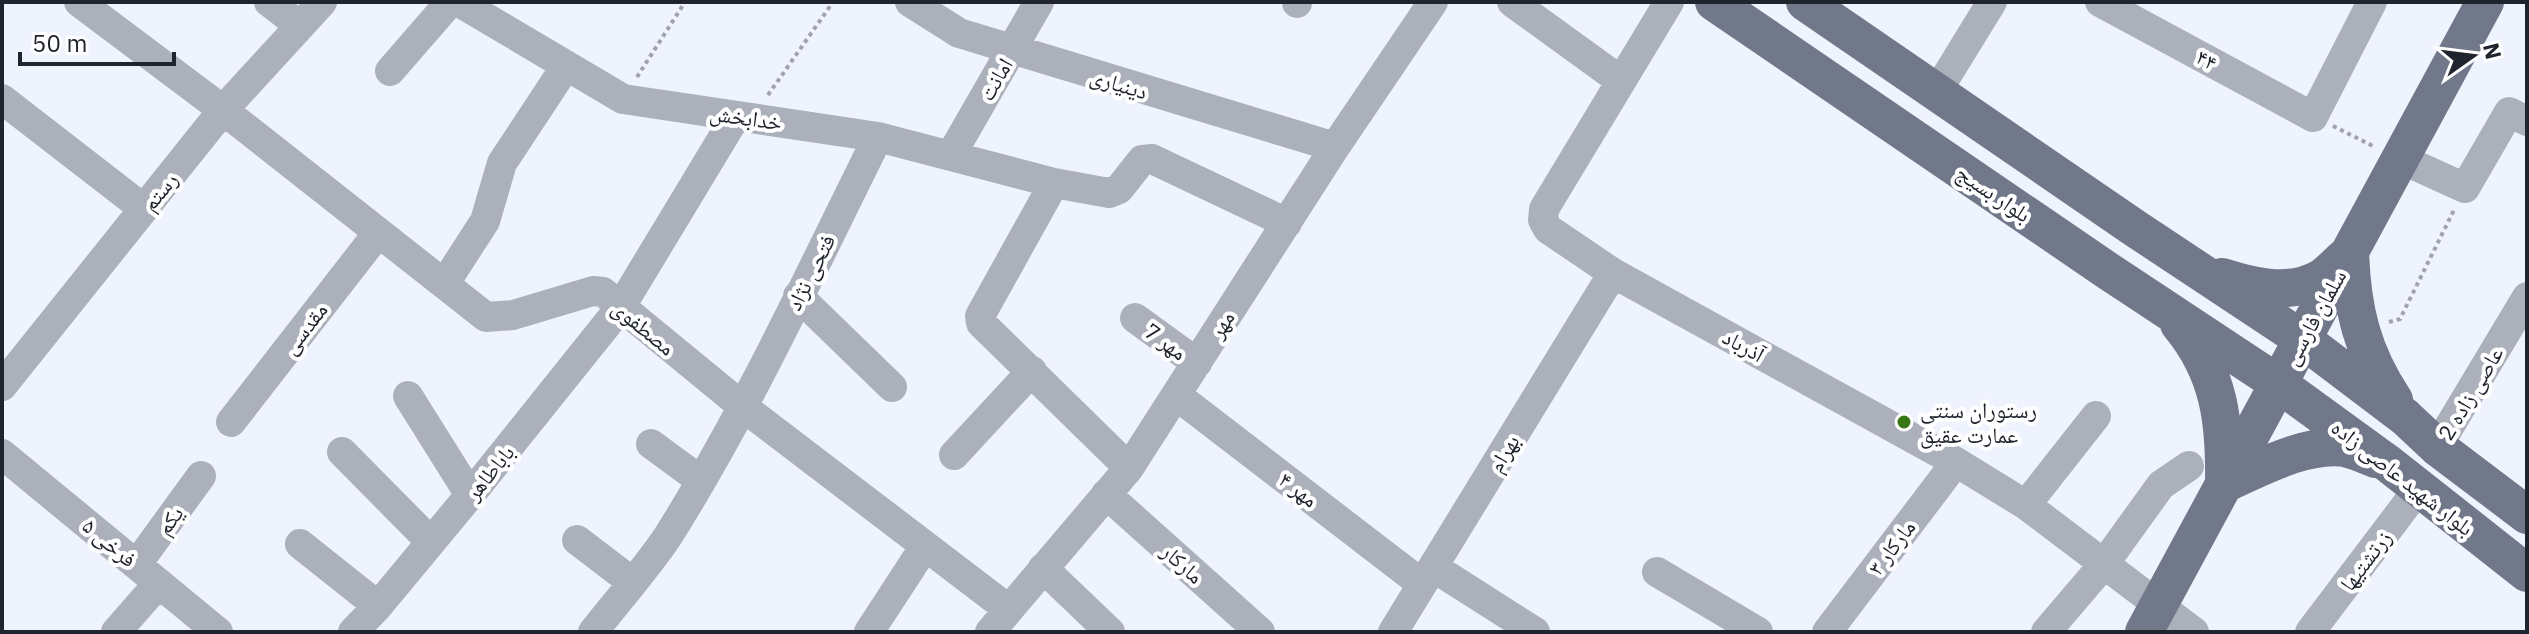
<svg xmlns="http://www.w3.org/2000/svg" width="2529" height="634" font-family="'IBM Plex Sans','Noto Naskh Arabic',sans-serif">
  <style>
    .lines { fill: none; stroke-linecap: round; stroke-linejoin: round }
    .path { stroke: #9fa3ad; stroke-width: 4; stroke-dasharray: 4 4; stroke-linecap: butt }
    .minor { stroke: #abb0ba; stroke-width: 30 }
    .major { stroke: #70788a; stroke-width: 38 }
    .poi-dot { fill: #377612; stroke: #fff; stroke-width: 3 }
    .labels { text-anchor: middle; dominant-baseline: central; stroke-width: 8; stroke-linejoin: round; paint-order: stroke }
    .street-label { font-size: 22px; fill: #20242d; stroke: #fff }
    .poi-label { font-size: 22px; fill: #20242d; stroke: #fff; text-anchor: start }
  </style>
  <rect width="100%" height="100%" fill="#eff3fd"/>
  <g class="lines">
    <!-- path -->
    <path class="path" d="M637 77 685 2
      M768 95 833 2
      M2333 126 2375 147
      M2389 322 2400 319 2455 208"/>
    <!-- minor -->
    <path class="minor" d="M79 2 223 110 486 317 513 315 593 291 603 292 742 406 1008 609
      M269 2 300 26
      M459 2 623 99 878 137 1054 183 1109 193 1119 189 1142 160 1152 159 1287 223
      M910 2 959 33 1335 147
      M1512 2 1621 81
      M1669 2 1544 209 1543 220 1548 229 1613 273 1956 462 2026 505 2194 632
      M2100 2 2313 117 2372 2
      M1297 3V2
      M390 71 450 2
      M1936 93 1992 2
      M2 99 144 209
      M951 155 1039 2
      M2399 158 2465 188 2509 112 2527 121
      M1054 183 980 316 981 323 1129 468
      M445 283 485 221 502 163 566 66
      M798 296 892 387
      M1135 318 1197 363
      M2 386 223 110 322 2
      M1176 395 1422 584
      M408 396 470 495
      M231 422 378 233
      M651 444 700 480
      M2437 447 2527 297
      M342 452 431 542
      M2 454 218 632
      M954 455 1032 371
      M1106 494 1260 632
      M2026 505 2096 416
      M577 540 632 582
      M300 544 378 606
      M137 564 201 476
      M1433 567 1535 632
      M1043 568 1110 632
      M1657 572 1758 632
      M116 632 158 584
      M353 632 378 606 470 495 620 308 736 116
      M593 632C618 600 646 569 668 536 748 409 811 271 878 137
      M869 632 925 546
      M990 632 1129 468 1335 147 1433 2
      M1393 632 1613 273
      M1827 632 1956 462
      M2046 632 2104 564 2161 485 2189 466
      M2310 632 2419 488"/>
    <!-- major -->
    <path class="major" d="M1714 2 2108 271 2276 382 2386 462 2527 573
      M1805 2 2136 229 2302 339 2405 417 2437 447 2527 515
      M2350 252C2352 309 2362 352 2394 400
      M2222 277C2254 287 2289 296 2321 278 2329 273 2337 264 2345 257
      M2179 324C2220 373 2225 423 2224 484 2260 468 2304 443 2345 448 2355 450 2366 455 2375 459
      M2144 632C2257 422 2370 212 2485 2"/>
  </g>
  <!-- markers -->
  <circle class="poi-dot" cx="1904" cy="422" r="8"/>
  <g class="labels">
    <!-- street labels -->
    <g class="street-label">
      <text transform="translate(2207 59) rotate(28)">۴۴</text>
      <text transform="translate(995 79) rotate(-60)">امانت</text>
      <text transform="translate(1119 83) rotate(17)">دینیاری</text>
      <text transform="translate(746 117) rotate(8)">خدابخش</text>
      <text transform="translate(159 191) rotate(-51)">رستم</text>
      <text transform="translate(1994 193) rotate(34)">بلوار بسیج</text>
      <text transform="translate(810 272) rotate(-63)">فتحی نژاد</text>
      <text transform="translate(2314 317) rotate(-61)">سلمان فارسی</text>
      <text transform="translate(1221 324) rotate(-57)">مهر</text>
      <text transform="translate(644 327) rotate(39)">مصطفوی</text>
      <text transform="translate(304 328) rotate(-52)">مقدسی</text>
      <text transform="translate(1166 341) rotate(36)">مهر 7</text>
      <text transform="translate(1744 345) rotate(29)">آذرباد</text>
      <text transform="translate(2470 393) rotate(-59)">عاصی زاده 2</text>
      <text transform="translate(1503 453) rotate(-59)">بهرام</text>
      <text transform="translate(489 472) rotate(-51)">باباطاهر</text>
      <text transform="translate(2403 477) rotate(38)">بلوار شهید عاصی زاده</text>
      <text transform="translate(1299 489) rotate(38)">مهر ۴</text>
      <text transform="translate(169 520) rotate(-54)">یکم</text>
      <text transform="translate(110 542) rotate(40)">فرخی ۵</text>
      <text transform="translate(1891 547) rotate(-53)">مارکار ۳</text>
      <text transform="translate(2365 560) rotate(-53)">زرتشتیها</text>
      <text transform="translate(1183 563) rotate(42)">مارکار</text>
    </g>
    <!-- poi labels -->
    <g class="poi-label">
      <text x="1920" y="409">رستوران سنتی<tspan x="1920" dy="25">عمارت عقیق</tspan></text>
    </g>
  </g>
  <!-- border -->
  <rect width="2529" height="634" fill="none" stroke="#20242d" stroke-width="8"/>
  <!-- north arrow -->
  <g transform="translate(2473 56) rotate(76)" stroke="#ffffff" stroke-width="6" paint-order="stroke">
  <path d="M0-6L14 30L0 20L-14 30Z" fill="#20242d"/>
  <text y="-12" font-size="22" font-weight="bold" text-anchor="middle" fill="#20242d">N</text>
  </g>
  <!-- scale -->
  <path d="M20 52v12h154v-12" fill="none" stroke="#20242d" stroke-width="4"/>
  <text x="32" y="52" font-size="24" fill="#20242d" stroke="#ffffff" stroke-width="6" paint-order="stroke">50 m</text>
</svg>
